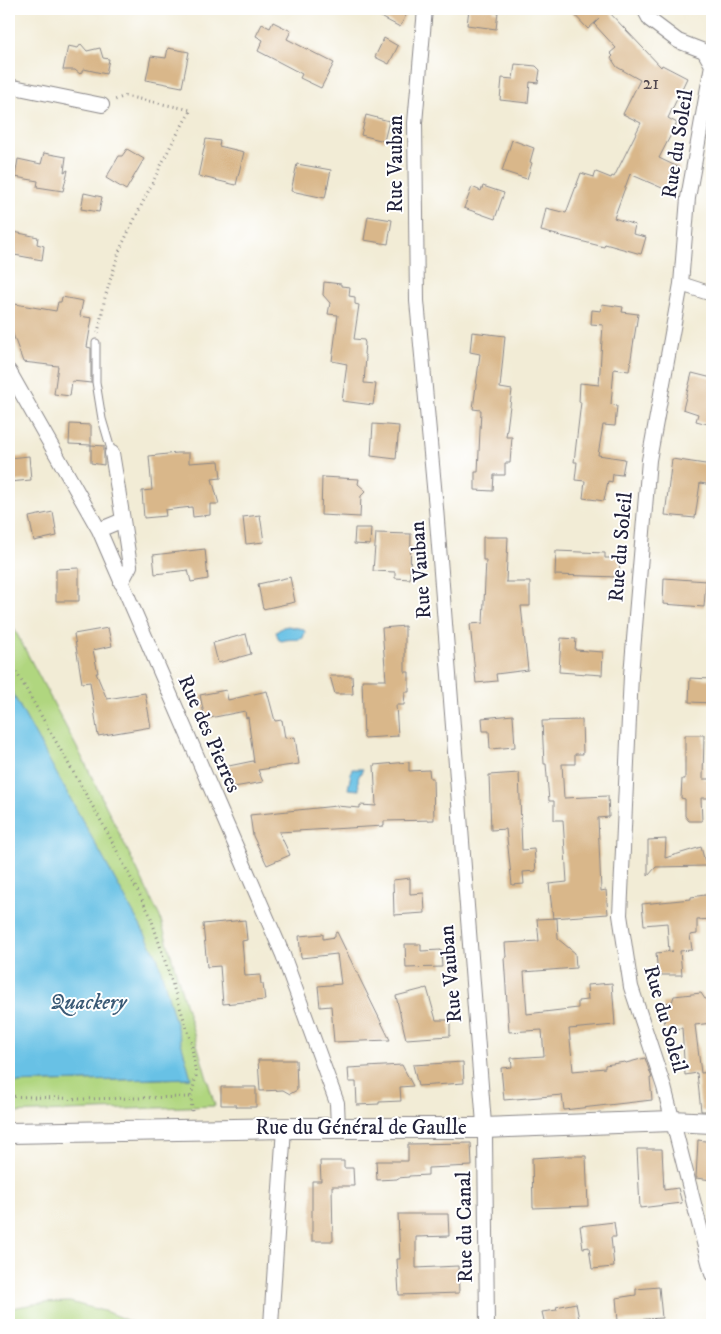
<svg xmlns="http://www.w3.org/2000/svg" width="721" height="1334" font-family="'IM FELL DW Pica',serif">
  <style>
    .green { fill: #b0d67f; stroke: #697c5d }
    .water { fill: #68c1e5; stroke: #457290 }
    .building { fill: #d9b78a }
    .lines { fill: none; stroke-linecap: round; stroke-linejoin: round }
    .lane-casing { stroke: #8a8788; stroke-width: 9 }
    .street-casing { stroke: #8a8788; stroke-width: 16 }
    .secondary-casing { stroke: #8a8788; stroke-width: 22 }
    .path { stroke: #8a8788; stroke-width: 3; stroke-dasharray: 1 4; stroke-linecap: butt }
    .lane { stroke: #fff; stroke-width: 7 }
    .street { stroke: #fff; stroke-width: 14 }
    .secondary { stroke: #fff; stroke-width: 20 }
    .labels { text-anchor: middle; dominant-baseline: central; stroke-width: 4; stroke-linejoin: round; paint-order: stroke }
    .number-label { font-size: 19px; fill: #50474f }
    .street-label { font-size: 21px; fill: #22223b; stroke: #fff }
    .water-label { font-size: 22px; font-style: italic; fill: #3a5a76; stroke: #fff }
  </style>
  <rect width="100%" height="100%" fill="#fff"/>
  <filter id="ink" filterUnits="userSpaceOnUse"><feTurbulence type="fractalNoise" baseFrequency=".02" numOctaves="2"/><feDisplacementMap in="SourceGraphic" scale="10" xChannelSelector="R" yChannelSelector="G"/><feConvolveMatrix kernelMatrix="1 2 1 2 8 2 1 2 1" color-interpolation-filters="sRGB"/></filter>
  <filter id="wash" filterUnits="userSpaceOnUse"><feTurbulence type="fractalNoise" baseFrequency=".0096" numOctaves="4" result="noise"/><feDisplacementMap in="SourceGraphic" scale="20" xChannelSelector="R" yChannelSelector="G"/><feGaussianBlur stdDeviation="1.12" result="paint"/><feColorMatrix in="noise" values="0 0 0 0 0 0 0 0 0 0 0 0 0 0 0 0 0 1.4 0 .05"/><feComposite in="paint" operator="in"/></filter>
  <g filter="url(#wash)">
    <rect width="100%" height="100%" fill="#f2ecd6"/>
    <!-- green -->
    <path class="green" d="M9 619 86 765 160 917 215 1106 9 1113V1083L191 1078 20 707 9 687Z
      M70 1302 107 1312 138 1325H9V1310L12 1308 39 1303Z"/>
    <!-- water -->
    <path class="water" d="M288 626 303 629 305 632 303 638C297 641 289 638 282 641L279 640 276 632 283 627Z
      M9 687 157 956 191 1078 9 1083Z
      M352 769H363L358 778 359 790 348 789Z"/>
    <g id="blocks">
      <!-- building -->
      <path class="building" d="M366 9H409L400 27Z
        M469 9H493V11L498 12 496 29 467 25Z
        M569 9H611L608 11 661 67 662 65 687 78 668 118 677 123 659 158 680 168 669 191 630 174 614 218 635 225 633 234 646 237 641 254 605 244 604 247 541 231 546 208 566 213 581 173 594 177 596 172 611 178 612 176 614 177 641 123 623 114 640 80 617 67 611 58 613 56 610 53 616 48 594 24 599 19 588 29Z
        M273 22 291 31 287 39 334 63 321 88 300 78 302 74 258 51 263 40 256 36 262 24 270 28Z
        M384 38 398 46 389 64 375 57Z
        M81 44 87 51 100 48 103 58 109 59 106 74 84 69 80 74 75 70H63L68 46 78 48Z
        M168 48 189 52 182 87 146 80 151 56 166 58Z
        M515 64 536 66 540 70 538 83 530 82 528 103 500 100 502 78 513 79Z
        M366 115 389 121 384 141 361 135Z
        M206 139 220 141 219 146 244 152 236 185 198 176Z
        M512 140 534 148 530 162 532 163 527 179 502 171Z
        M127 149 144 159 126 190 106 178 119 156H122Z
        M44 153 66 157 64 172 68 170 63 191 37 187 38 181 15 177 18 159 41 164Z
        M297 164 331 170 325 198 291 191Z
        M483 186 504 193 495 219 464 208 472 187 481 191Z
        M84 193 102 197 99 212 81 209Z
        M368 216 392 220 388 244 364 240Z
        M9 231 38 237 37 244 44 246 42 260 9 254Z
        M324 282 341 284V286L350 287 349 296 355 297V304L359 305 354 339 364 340 365 343 364 354 366 357 364 383 376 384 373 405 342 401 347 364 332 361 338 315 328 314 330 303 323 295Z
        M62 297 83 301 80 316 92 318 87 347 91 348V383L72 381 70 396 54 394 58 366 23 362 9 323V303L56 311 58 302H61Z
        M602 304 623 307 622 312 638 314 629 371 614 369 611 404 617 406 615 426 603 425 598 455 625 459 622 475 613 474 612 482 608 481 604 501 583 498 585 481 575 480 577 462H574L581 402H579L580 383 599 385 603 325 591 324 592 310 601 311Z
        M472 332 505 336 500 388 512 390 506 437H512L510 463H505V475H494L493 491 475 490V472H478L481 410 473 409 480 354 470 352Z
        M692 373 712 378V425L696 421 698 414 683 409Z
        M70 424 91 425V445L69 444Z
        M373 424 399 426 396 459 371 456Z
        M91 445 104 446V465L91 463Z
        M177 453H189V463L219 461 221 478 212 479 219 504H210V515L193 517 192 507 165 510 166 516 144 518 142 491 152 490 149 456Z
        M29 456 31 480 9 482V458Z
        M672 459 712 465V485L700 483 695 518 665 515Z
        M322 477 359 479 358 484 366 491 361 496 360 517 321 515Z
        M53 512 57 536 34 541 29 517Z
        M260 515 264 542 246 544 243 517Z
        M355 528H371L370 545 354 544Z
        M376 533 411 534 410 579 395 578V572L373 571Z
        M483 537H508L506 582H530V606H521L528 670 496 674 497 681 476 683 470 624 483 623 486 560H483Z
        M205 549 208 579 191 582 188 570 155 574 153 555Z
        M556 551 605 553V558H620L619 577 555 575Z
        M79 568V601H56V569Z
        M290 577 295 602 263 609 258 584Z
        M664 578 706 581 704 607 663 604Z
        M405 626V672H409V692H405L404 705H396L398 736 364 738 362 680H386L382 628Z
        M108 628 112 646 93 650 98 673H96L107 699 145 693 151 727 98 736 90 682 82 683 74 634Z
        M246 634 251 654 218 663 213 643Z
        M561 638 576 639 575 650 603 652 602 675 559 672Z
        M330 676H352L353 694H335Z
        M690 678 712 679V703L689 702Z
        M226 690 228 700 267 691 275 721 282 720 285 738 295 737 299 764 258 770 263 782 228 788 224 767 253 761 254 763 248 717 246 718 245 711 205 719 200 695Z
        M513 715 515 747 490 749 489 731H483L482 718Z
        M582 720 583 754H575V764H562L564 798 608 796 609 817 598 818 601 891 606 890 608 914 553 918 549 884 567 882 563 820H554V801H549L546 764H544L542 721Z
        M685 735H704L703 779H712V798H701L702 821H689L685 816V799L681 798 682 779H685Z
        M409 762V771L429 770 430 778H433L434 820 384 821V826L279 832 290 855 267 865 253 836 250 815 336 806 360 808V805L376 806 374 765Z
        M519 773 522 850 534 849 536 871 523 872 524 884 512 885 506 829 491 830 489 775Z
        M666 839 665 858 701 847 706 866 656 867 648 876V840Z
        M410 878V894L424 893 425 913 394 915 393 880Z
        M712 894V919L697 920V934L690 935 692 950 680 951 682 975H658L656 953 673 951 669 952 667 923 644 925 642 904 691 899V897Z
        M557 918 558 939 575 953 576 968 524 972 527 1014 578 1008V1001L588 1000 587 985 612 983 615 1025 569 1029 573 1071 605 1068V1065L625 1062 626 1063 645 1058 652 1078H650L652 1100 564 1110 562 1095 504 1100 501 1068 512 1067 511 1058 544 1056 542 1030 509 1032 504 958 506 957 505 943 539 941 537 919Z
        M245 920 247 940 242 941 245 976 260 975 261 984H263L265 1000 223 1004 220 966 207 967 203 924Z
        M337 932 355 969 390 1040 334 1042 331 1006 320 1007 318 986 341 984 337 954 301 958 299 936 323 934V939L335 937V933Z
        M405 944H421V951L441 950 442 967 406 968Z
        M427 988 436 1020H450V1036L406 1039 396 996Z
        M701 993 705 999 712 998V1023L695 1025 701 1073 712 1072V1111H701L697 1073 685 1075 682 1028 665 1030 663 1003 672 1002 674 996Z
        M258 1060H296L297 1090 290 1094 283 1090 260 1091Z
        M463 1062 464 1083 418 1086 413 1065Z
        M402 1065 413 1086 400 1087 401 1101 379 1102V1104L357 1105 356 1082H349L348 1068Z
        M221 1087H256V1107H237L236 1105H221Z
        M698 1140 712 1142V1180L696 1178Z
        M471 1143 472 1166 428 1168V1175L409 1176V1177L398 1178 397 1179 377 1180 376 1161H408V1144Z
        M637 1149H662L664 1190 678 1188 682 1203 640 1208Z
        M564 1156H586L588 1206 533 1208 532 1158Z
        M320 1161H344V1168H353L354 1186H332L333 1241H312V1181H321Z
        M398 1214H448L449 1236 416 1237V1268L458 1266 459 1293 399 1295 397 1259H400Z
        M614 1222 616 1237H611L614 1267 592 1269 589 1247 583 1248 580 1226Z
        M659 1287 662 1318 618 1321 616 1298 636 1295V1289Z
        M576 1303 580 1325H545L542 1312 557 1310 556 1307Z"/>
    </g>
  </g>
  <g filter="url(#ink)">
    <use href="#blocks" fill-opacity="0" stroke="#8a8788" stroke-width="1"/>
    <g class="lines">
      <!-- lane casing -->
      <g class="lane-casing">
        <path id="lane" d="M96 343V382L102 419 112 453"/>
      </g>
      <!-- street casing -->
      <g class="street-casing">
        <path id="street" d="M425 9 415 123 417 301 436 508 485 1137 487 1325
          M644 9 650 20 678 41 704 51 712 65 688 198 681 284 649 460 631 675 620 915 631 987 664 1087 712 1274
          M9 86 102 105
          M681 284 712 294
          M9 371 99 530 283 955 337 1103 338 1127
          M112 453 123 520
          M99 530 123 520 130 566 121 583
          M271 1325 284 1128"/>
      </g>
      <!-- secondary casing -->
      <g class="secondary-casing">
        <path id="secondary" d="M9 1133 284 1128H484L672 1121 712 1123"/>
      </g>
      <!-- path -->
      <path class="path" d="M98 333 105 297 120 249 171 145 191 110 125 96 115 100
        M9 659 105 828 150 915 191 1041 196 1076 191 1097 192 1112
        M9 1096 81 1099 191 1097"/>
      <!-- lane -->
      <use href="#lane" class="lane"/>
      <!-- street -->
      <use href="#street" class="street"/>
      <!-- secondary -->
      <use href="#secondary" class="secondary"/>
    </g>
  </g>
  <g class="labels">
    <!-- number labels -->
    <g class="number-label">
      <text x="651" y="83">21</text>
    </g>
    <!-- street labels -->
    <g class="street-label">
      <text transform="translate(678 144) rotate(-81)">Rue du Soleil</text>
      <text transform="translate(396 164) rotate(-90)">Rue Vauban</text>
      <text transform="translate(621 547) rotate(-85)">Rue du Soleil</text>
      <text transform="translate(421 570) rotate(-94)">Rue Vauban</text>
      <text transform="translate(209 734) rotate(66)">Rue des Pierres</text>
      <text transform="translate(451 974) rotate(-95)">Rue Vauban</text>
      <text transform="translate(665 1019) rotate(74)">Rue du Soleil</text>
      <text x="361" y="1128">Rue du Général de Gaulle</text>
      <text transform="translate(465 1227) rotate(-91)">Rue du Canal</text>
    </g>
    <!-- water labels -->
    <g class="water-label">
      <text x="88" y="1002">Quackery</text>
    </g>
  </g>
  <!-- margin -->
  <rect width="721" height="1334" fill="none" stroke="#fff" stroke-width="30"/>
</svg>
